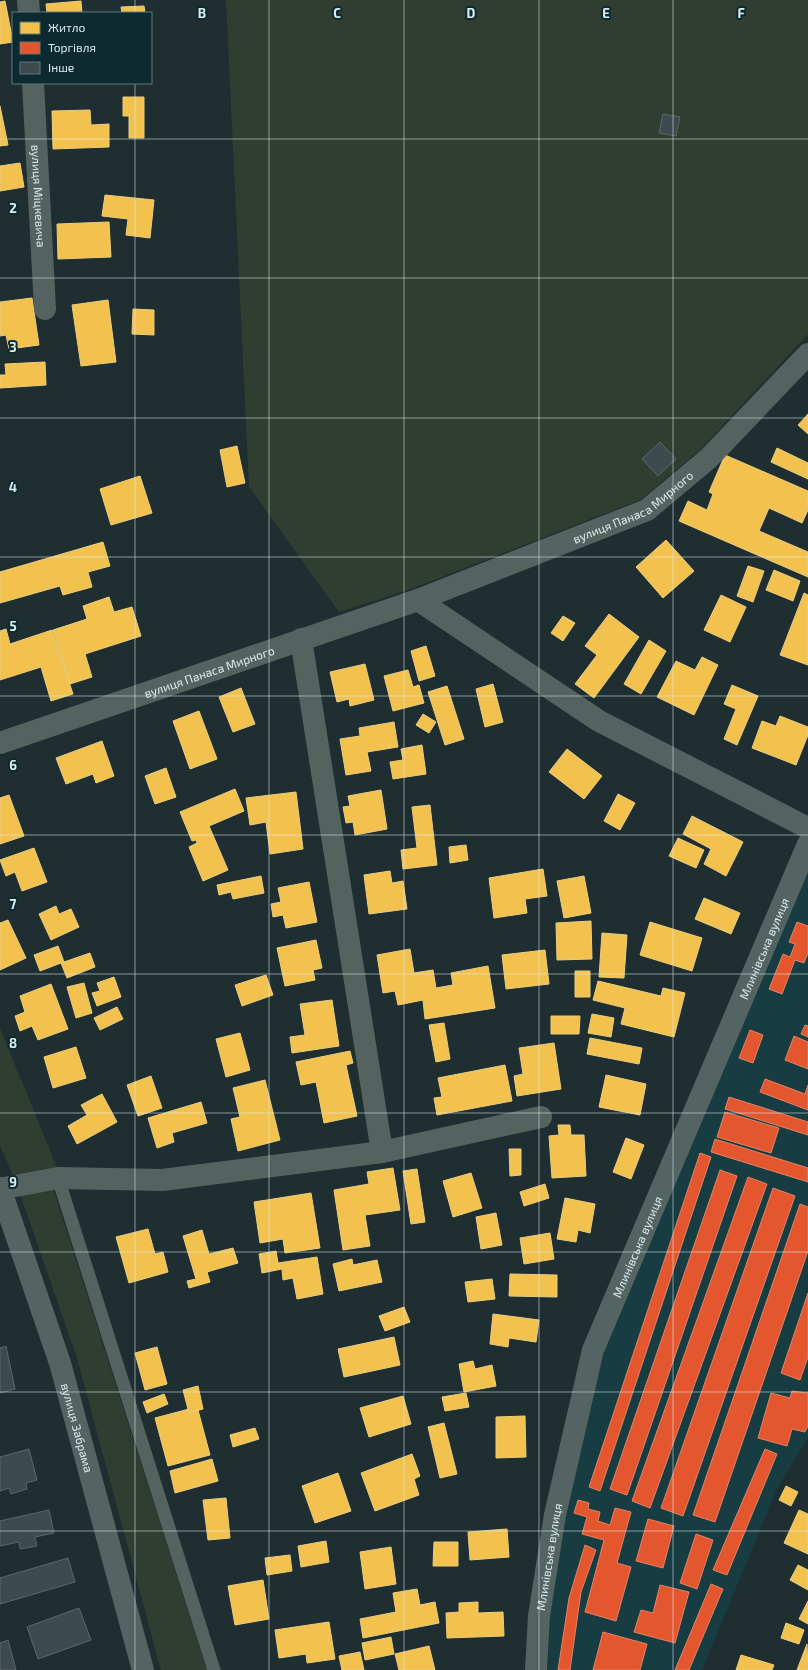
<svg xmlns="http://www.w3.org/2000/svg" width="808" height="1670" font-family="'Exo 2',sans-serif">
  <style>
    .built { fill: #173c42 }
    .green { fill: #2f3e30 }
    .homes { fill: #f2c14e; stroke: #ebce7f }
    .shops { fill: #e4572e; stroke: #e28468 }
    .building { fill: #3d4a4e; stroke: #5c676c }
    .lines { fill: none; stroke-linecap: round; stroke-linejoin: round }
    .service { stroke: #546360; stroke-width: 13 }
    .minor { stroke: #546360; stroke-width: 22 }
    .tertiary { stroke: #546360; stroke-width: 22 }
    .secondary { stroke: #536462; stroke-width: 22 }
    .grid { fill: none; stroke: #dcedf0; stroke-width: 1; stroke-opacity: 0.55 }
    .labels { text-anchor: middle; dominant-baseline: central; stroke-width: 4; stroke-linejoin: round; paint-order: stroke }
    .street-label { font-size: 12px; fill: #dcedf0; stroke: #0c2a2f }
    .grid-label { font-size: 13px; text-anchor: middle; font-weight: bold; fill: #dcedf0; stroke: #0c2a2f; stroke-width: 4; stroke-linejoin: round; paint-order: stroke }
  </style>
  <rect width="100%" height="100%" fill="#1f2e31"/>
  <!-- built -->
  <path class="built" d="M808 872V1437L778 1487 702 1670H548L550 1617 566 1517 604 1353Z"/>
  <!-- green -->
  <path class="green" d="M226 0H808V334L701 449 640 500 411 589 339 612 249 487Z
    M0 1028 58 1170 14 1178 0 1146Z
    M53 1188 206 1667 207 1670H161L77 1358 20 1194Z"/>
  <!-- homes -->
  <path class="homes" d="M5 1 13 42 0 44V2Z
    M81 1 82 13H47L46 4Z
    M144 6 145 13H122L121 7Z
    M123 97H144V138H129V116H123Z
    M0 106 8 145 0 146Z
    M90 110 91 125 109 124V147L53 149 52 111Z
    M20 163 24 187 0 191V166Z
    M105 195 154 200 150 238 126 235 128 219 102 216Z
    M109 222 111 257 58 259 57 224Z
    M32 298 39 345 9 349 6 335 0 336V302Z
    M108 300 116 362 81 366 72 305Z
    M133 309 154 310V335L132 334Z
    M45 362 46 385 0 388V375H6L5 364Z
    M808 414V434L798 425Z
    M237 446 245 483 227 487 220 450Z
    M777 448 808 463V479L771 462Z
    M725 455 808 491V510L802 523 769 508 759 531 808 552V577L679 521 688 501 707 510 713 494 709 492Z
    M140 476 152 513 111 525 100 489Z
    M666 540 694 571 663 598 636 567Z
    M103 542 110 566 88 572 92 587 63 595 60 586 0 603V572Z
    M748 566 764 571 753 602 737 596Z
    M774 570 800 581 793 601 766 590Z
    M804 593 808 595V665L780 655Z
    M721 595 746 607 730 642 704 630Z
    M109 597 114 612 132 607 141 636 85 654 92 677 70 684 53 630 87 619 83 606Z
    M609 614 639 637 594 698 575 684 597 655 585 646Z
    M563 616 575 623 563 641 551 633Z
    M6 629 10 644 52 630 73 694 51 701 41 667 0 680V631Z
    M649 640 666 651 641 694 624 684Z
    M426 646 435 676 419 681 411 651Z
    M702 657 718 665 694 715 657 697 676 661 695 670Z
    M365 664 374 700 350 706 349 699 337 702 330 672Z
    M408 670 413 687 419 685 424 703 393 711 384 676Z
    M493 684 503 722 485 727 476 689Z
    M732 685 758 696 737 745 724 739 736 709 724 704Z
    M447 686 464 739 445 745 428 692Z
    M241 688 255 724 233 732 219 697Z
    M199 711 217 759 190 769 173 721Z
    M423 714 436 722 429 733 416 725Z
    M780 716 808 727V735L796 765 752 748 762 721 776 726Z
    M394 722 398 747 367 752 371 771 346 775 340 739 360 736 359 728Z
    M102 741 114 776 96 783 93 774 66 784 56 758Z
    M422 745 426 774 393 779 390 762 403 760 401 749Z
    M567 749 602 776 584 799 549 772Z
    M166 768 176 797 155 804 145 776Z
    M235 789 244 811 209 826 228 870 203 881 189 847 197 843 196 840 192 841 180 812Z
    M381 790 387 829 355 835 353 822 346 823 343 807 350 806 348 796Z
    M296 792 303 849 270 854 266 822 250 825 246 798Z
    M618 794 635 803 620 830 604 821Z
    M9 795 24 836 0 844V798Z
    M430 805 437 865 403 869 401 850 417 848 412 807Z
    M692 816 743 842 726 876 704 864 711 849 683 834Z
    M678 838 704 850 696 868 669 856Z
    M466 845 468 860 450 863 449 847Z
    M34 848 47 882 22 891 15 872 6 876 0 860Z
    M543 869 547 896 525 899 527 913 494 918 489 878Z
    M390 871 392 883 403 881 407 909 369 914 364 875Z
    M261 876 264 893 233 899 231 892 219 895 217 885Z
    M584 876 591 913 564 918 557 881Z
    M309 882 317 922 286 928 283 915 273 917 271 904 281 902 278 888Z
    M704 898 740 913 731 934 695 919Z
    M56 906 59 914 71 909 79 927 51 940 39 914Z
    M8 920 26 958 0 970V923Z
    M591 921 592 959 557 960 556 923Z
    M650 922 702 938 692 971 640 955Z
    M602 933 627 935 624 978 599 977Z
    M316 940 322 968 313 970 315 980 285 986 277 948Z
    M58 946 64 962 90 953 95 967 67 978 61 963 40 971 34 955Z
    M410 949 414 973 433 970 436 988 453 985 451 973 488 966 495 1008 425 1019 423 1000 398 1005 395 991 383 993 377 955Z
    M545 950 549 984 506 989 502 955Z
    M575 971H590V997H575Z
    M266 975 273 995 242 1006 235 985Z
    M114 977 121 997 97 1006 92 993 100 991 97 983Z
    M598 981 661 996 663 988 685 993 674 1037 621 1024 625 1008 593 1000Z
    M84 983 92 1013 76 1018 67 987Z
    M51 984 68 1029 38 1040 32 1026 20 1031 15 1016 25 1012 20 996Z
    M332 1000 339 1046 292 1053 290 1037 305 1035 300 1004Z
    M117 1007 123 1019 100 1030 94 1018Z
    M592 1014 614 1018 611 1037 588 1033Z
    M551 1016H580L579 1034H551Z
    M444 1023 450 1059 436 1062 429 1025Z
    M240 1033 250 1070 226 1077 216 1039Z
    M590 1038 642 1048 639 1064 587 1054Z
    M554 1043 561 1089 517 1096 514 1076 523 1074 519 1048Z
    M76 1047 86 1078 53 1088 44 1057Z
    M350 1051 353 1063 346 1065 357 1116 324 1123 316 1082 301 1085 296 1062Z
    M505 1065 512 1101 437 1115 434 1098 442 1097 438 1078Z
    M606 1075 646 1084 640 1115 599 1107Z
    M151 1076 162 1108 138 1116 127 1085Z
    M265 1080 280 1140 238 1151 231 1119 240 1117 233 1088Z
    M102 1094 117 1122 77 1144 68 1126 87 1115 81 1105Z
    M201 1102 207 1123 172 1133 174 1142 157 1148 148 1118Z
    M558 1125H570L571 1135H584L586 1176 552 1178 549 1136 559 1135Z
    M626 1138 644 1145 631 1179 613 1172Z
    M509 1149H521V1175L510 1176Z
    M393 1168 400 1210 365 1215 370 1246 343 1250 334 1190 369 1184 367 1172Z
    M417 1169 425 1222 411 1224 403 1171Z
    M471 1173 482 1208 453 1217 443 1181Z
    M545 1184 549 1198 524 1206 520 1192Z
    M311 1193 320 1248 285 1253 283 1239 260 1243 254 1202Z
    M565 1198 595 1204 590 1233 578 1230 576 1242 557 1239Z
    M496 1213 502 1245 481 1249 476 1217Z
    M148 1229 155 1254 163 1252 168 1272 129 1283 116 1237Z
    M202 1230 209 1254 233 1248 238 1263 207 1272 210 1282 189 1288 187 1281 196 1279 183 1236Z
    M550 1233 554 1259 524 1264 520 1238Z
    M276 1251 278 1263 317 1257 323 1294 297 1299 293 1278 283 1280 282 1269 262 1273 259 1254Z
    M352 1259 353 1265 377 1260 382 1282 339 1291 333 1264Z
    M510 1274 557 1275V1297L509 1296Z
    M492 1279 495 1299 468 1302 465 1282Z
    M404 1307 410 1322 385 1331 379 1316Z
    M493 1314 539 1320 536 1342 509 1338 508 1347 490 1344Z
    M394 1337 400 1365 344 1377 338 1349Z
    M157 1347 167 1384 145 1390 135 1353Z
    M473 1361 475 1369 492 1365 496 1386 464 1392 459 1364Z
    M198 1386 203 1409 189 1413 183 1390Z
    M466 1393 469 1407 445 1411 442 1397Z
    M164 1394 168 1404 147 1413 143 1402Z
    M403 1396 411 1424 369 1437 360 1408Z
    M189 1409V1413L198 1410 210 1455 168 1466 155 1418Z
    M525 1416 526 1457 496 1458V1417Z
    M444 1423 457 1474 440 1478 428 1427Z
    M255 1428 259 1439 233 1447 230 1435Z
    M412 1454 420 1476 414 1479 419 1495 375 1511 361 1473Z
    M212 1459 218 1481 175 1493 170 1471Z
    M338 1473 351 1511 315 1523 302 1486Z
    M786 1486 798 1492 791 1506 779 1500Z
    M226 1498 230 1538 208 1540 203 1500Z
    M799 1510 808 1514V1554L784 1543Z
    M507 1529 509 1557 470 1560 468 1532Z
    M326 1541 329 1562 301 1567 298 1546Z
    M434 1542H458V1566H433Z
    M391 1547 396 1584 365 1589 360 1552Z
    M290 1555 292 1571 267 1575 265 1558Z
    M798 1565 808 1570V1590L790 1580Z
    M263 1580 269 1619 235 1625 228 1586Z
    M417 1589 420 1605 435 1602 439 1623 363 1638 360 1619 396 1612 393 1593Z
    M808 1601V1624L799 1619Z
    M478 1602V1613L503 1612 504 1636 447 1638 446 1613 459 1612V1603Z
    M329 1622 335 1659 307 1663 306 1654 279 1658 275 1630Z
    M786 1623 804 1630 799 1644 781 1638Z
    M391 1637 394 1654 365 1660 362 1643Z
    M807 1644 808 1670H797Z
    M429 1646 435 1670H399L395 1654Z
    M360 1652 364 1670H342L339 1656Z
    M741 1655 774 1665 772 1670H736Z"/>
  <!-- shops -->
  <path class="shops" d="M797 922 808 926V953L804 963 795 960 782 994 769 989 783 954 790 957 795 944 789 942Z
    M805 1025 808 1026V1037L801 1034Z
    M750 1030 763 1035 753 1063 739 1058Z
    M794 1036 808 1042V1069L785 1060Z
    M765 1079 805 1094 808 1085V1110L760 1092Z
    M729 1097 808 1122V1135L725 1109Z
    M725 1112 779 1128 771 1153 717 1137Z
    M715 1139 808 1168V1182L711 1152Z
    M700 1153 711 1157 600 1491 589 1487Z
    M720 1170 737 1176 627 1495 610 1489Z
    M748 1177 767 1184 650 1508 632 1501Z
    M773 1188 795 1196 683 1516 661 1508Z
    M800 1204 808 1207V1251L715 1522 693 1515Z
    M808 1293V1357L800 1380 781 1373Z
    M792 1391 807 1393 808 1392V1426L805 1432 792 1429 787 1446 758 1438 771 1393 790 1398Z
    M765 1449 777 1454 727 1575 713 1570Z
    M578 1500 589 1503 588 1509 600 1512 598 1521 610 1525 615 1508 631 1512 617 1563 631 1567 616 1621 585 1612 604 1540 582 1534 587 1517 574 1513Z
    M648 1519 674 1526 663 1568 636 1561Z
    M696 1534 713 1540 697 1589 680 1583Z
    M585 1545 596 1550 581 1592 570 1670H558L569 1598Z
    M711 1584 723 1589 689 1670H675Z
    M660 1585 689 1592 675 1643 634 1632 641 1610 653 1613Z
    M603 1632 647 1644 640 1670H593Z"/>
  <!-- building -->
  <path class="building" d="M663 114 680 117 676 136 659 133Z
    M660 442 676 459 658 476 642 459Z
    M6 1346 15 1389 0 1393V1348Z
    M29 1449 37 1480 26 1483 27 1489 11 1494 9 1488 0 1491V1457Z
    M49 1510 54 1533 35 1537 37 1546 20 1549 19 1542 0 1546V1521Z
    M68 1558 75 1582 0 1604V1578Z
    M79 1608 91 1640 38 1659 27 1627Z
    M8 1640 16 1670H0V1643Z"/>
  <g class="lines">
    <!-- service -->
    <path class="service" d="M58 1178 214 1670"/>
    <!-- minor -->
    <g class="minor">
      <path d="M28 0 29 13"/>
      <path id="s1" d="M33 83 45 309"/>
      <path d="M418 600 599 721 808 828"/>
      <path d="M301 639 382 1152"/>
      <path d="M0 1189 58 1178 162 1180 382 1152 541 1117"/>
    </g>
    <!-- tertiary -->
    <path class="tertiary" id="s2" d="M0 743 418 600 647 510 709 458 808 354"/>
    <!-- secondary -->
    <g class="secondary">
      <path id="s3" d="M0 1188 60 1363 143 1670"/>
      <path id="s4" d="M536 1670 539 1616 555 1515 593 1350 808 844"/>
    </g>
  </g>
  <!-- grid -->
  <path class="grid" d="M135 0V13M269 0V1670M404 0V1670M539 0V1670M673 0V1670M135 83V1670M0 139H808M0 278H808M0 418H808M0 557H808M0 696H808M0 835H808M0 974H808M0 1113H808M0 1252H808M0 1392H808M0 1531H808"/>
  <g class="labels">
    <!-- street labels -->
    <g class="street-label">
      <text stroke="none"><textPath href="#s1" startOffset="113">вулиця Міцкевича</textPath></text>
      <text stroke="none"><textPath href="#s2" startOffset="677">вулиця Панаса Мирного</textPath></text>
      <text stroke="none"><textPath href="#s2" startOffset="221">вулиця Панаса Мирного</textPath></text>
      <text stroke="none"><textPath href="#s4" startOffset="762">Млинівська вулиця</textPath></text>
      <text stroke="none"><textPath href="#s4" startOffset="438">Млинівська вулиця</textPath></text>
      <text stroke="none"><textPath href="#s3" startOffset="252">вулиця Забрама</textPath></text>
      <text stroke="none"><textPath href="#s4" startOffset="114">Млинівська вулиця</textPath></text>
    </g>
  </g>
  <g class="grid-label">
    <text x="202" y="18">B</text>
    <text x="337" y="18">C</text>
    <text x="471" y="18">D</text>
    <text x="606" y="18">E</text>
    <text x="741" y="18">F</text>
    <text x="13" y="213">2</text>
    <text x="13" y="352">3</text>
    <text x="13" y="492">4</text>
    <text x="13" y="631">5</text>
    <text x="13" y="770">6</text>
    <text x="13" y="909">7</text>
    <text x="13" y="1048">8</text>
    <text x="13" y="1187">9</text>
  </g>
  <!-- legend -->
  <rect x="12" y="12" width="140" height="72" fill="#0c2a2f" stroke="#5f787c"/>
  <rect x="20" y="22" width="20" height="12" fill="#f2c14e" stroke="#5f787c"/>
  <text x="48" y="32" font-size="12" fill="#dcedf0">Житло</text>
  <rect x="20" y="42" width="20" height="12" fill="#e4572e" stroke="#5f787c"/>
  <text x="48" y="52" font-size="12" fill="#dcedf0">Торгівля</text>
  <rect x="20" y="62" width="20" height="12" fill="#3d4a4e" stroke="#5f787c"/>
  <text x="48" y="72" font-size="12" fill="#dcedf0">Інше</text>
</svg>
